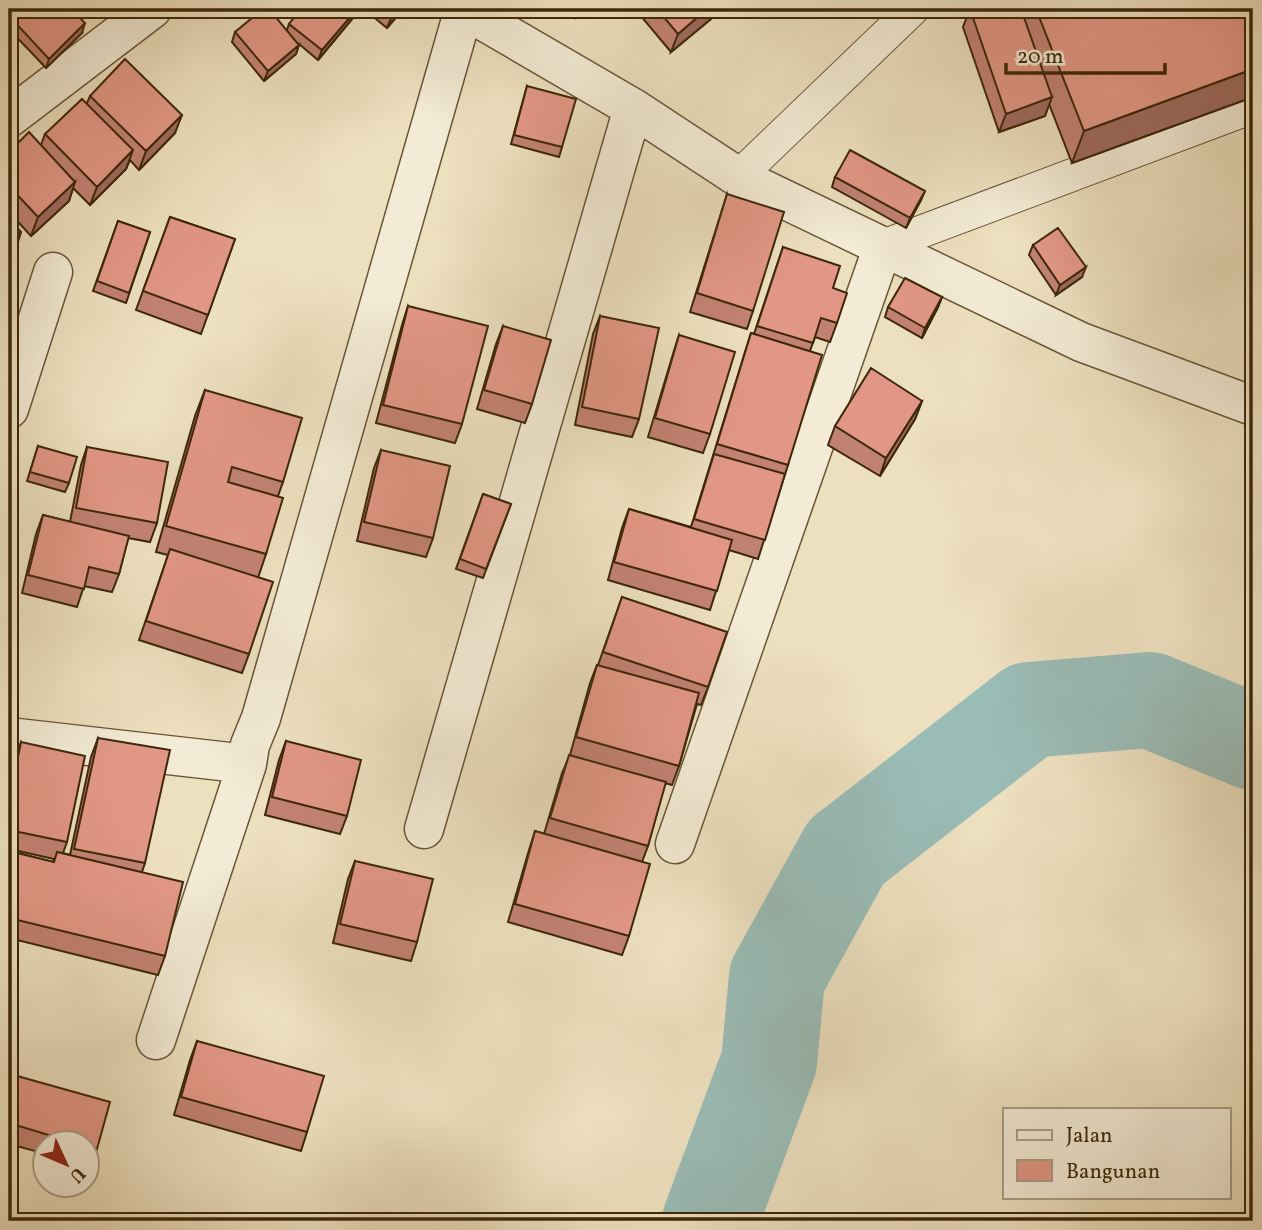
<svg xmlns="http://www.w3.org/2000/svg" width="1262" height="1230" font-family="Vollkorn,serif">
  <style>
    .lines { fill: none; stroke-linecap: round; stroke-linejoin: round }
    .river { stroke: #9abcb6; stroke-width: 96 }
    .lane-casing { stroke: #695537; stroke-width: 34 }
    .street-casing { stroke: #695537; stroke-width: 41 }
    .lane { stroke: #f3ebd5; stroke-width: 32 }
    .street { stroke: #f3ebd5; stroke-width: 38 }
    .wall { fill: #c28273; stroke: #3d270a; stroke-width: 2 }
    .shaded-wall { fill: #9e6a5e; stroke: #3d270a; stroke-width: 2 }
    .building { fill: #e29786; stroke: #3d270a; stroke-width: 2 }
  </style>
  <rect width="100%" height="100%" fill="#ede0bf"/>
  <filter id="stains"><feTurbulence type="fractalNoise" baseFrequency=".00286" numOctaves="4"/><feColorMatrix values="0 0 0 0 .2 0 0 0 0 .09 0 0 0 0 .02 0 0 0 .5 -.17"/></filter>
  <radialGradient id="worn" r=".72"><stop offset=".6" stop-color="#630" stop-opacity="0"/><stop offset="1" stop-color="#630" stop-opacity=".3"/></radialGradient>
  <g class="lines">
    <!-- river -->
    <path class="river" d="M710 1221 769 1062 777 977 846 852 1029 710 1150 700 1253 742"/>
    <!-- lane casing -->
    <g class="lane-casing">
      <path id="lane" d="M738 177 913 9
        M883 246 1253 107"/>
    </g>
    <!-- street casing -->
    <g class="street-casing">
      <path id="street" d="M463 9 633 108 738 177 1081 342 1253 406
        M9 118 152 9
        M9 409 53 272
        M9 737 247 764 250 745 261 718 464 9
        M424 829 633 108
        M675 844 883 246
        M156 1040 247 764"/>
    </g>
    <!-- lane -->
    <use href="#lane" class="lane"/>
    <!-- street -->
    <use href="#street" class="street"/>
  </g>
  <!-- wall -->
  <path class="wall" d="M301 9H360L358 12 318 60 299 44 296 54 264 81 232 42 235 32 287 30 289 24Z
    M364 9H403L387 28Z
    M570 9H587L577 17Z
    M635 9H723L671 52Z
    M970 9H1253V97L1072 163 1049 104 1045 116 999 132 963 27Z
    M9 15 82 33 46 68 9 29Z
    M527 86 562 147 559 157 511 144Z
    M90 96 175 133 139 170 130 160 126 169 90 205 73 188 69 201 31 236 9 212V152L41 145 45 134 87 103Z
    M835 177 921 200 906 228 832 187Z
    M727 194 753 311 747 329 690 312Z
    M170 217 235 239 201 334 136 310Z
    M118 221 150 232 126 303 93 291Z
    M1033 245 1082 277 1056 295 1029 255Z
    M783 247 833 288 837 323 830 342 815 337 810 351 788 465 758 559 729 550 710 610 608 580 622 528 629 509 691 527 745 352 751 333 754 334Z
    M942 297 938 307 922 338 885 317 888 307Z
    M408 306 462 424 455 443 376 423 402 325Z
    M600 316 639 419 632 437 575 425 593 334Z
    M503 326 532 404 525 423 477 409 496 344Z
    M679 335 710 434 703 453 648 437 673 354Z
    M205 390 283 482 278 496 266 554 258 578 249 654 242 673 139 640 168 555 156 552 195 416Z
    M922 401 915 419 880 476 828 445 835 426Z
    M38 446 69 483 65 492 27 481Z
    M87 447 157 523 150 542 128 538 119 574 112 592 84 586 77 607 22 593 36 534 43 515 70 522 81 465Z
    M381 450 433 538 426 557 357 541 374 468Z
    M483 494 511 504 483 578 456 569Z
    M622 597 708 687 701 705 697 704 679 766 672 785 665 783 648 846 642 862 629 936 622 955 508 922 529 850 535 831 544 834 562 773 570 755 590 683 597 665H598Z
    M98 738 145 863 142 872 165 956 158 975 9 938V851L53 862 54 859 9 849V766L13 767 21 742 67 842 63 853 70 855 91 757Z
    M286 741 347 816 340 834 265 815 279 760Z
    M355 861 417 942 411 961 333 943 348 879Z
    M197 1041 307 1132 301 1151 174 1115 190 1060Z
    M9 1078 97 1149 91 1168 88 1167V1143H46V1154L9 1144Z"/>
  <!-- shaded-wall -->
  <path class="shaded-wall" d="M357 9H360L358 12 318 60 322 50Z
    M395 9H403L387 28Z
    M580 9H587L577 17Z
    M707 9H723L671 52 678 34Z
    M85 23 82 33 46 68 49 59Z
    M299 45 296 54 264 81 268 71Z
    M1253 69V97L1072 163 1084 131Z
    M1052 97 1045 116 999 132 1006 114Z
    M182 115 175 133 139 170 146 151Z
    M133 150 126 169 90 205 97 187Z
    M75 182 69 201 31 236 38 217Z
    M925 191 921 200 906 228 910 218Z
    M21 232 18 242 9 250V244Z
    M1086 267 1082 277 1056 295 1060 285Z
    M942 297 938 307 922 338 925 328Z
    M922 401 915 419 880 476 886 458Z"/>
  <!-- building -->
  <path class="building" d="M15 9H71L85 23 49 59 9 16Z
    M263 9H269L299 45 268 71 235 32Z
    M301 9H357L322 50 289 24Z
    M657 9H707L678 34Z
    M970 9H1021L1052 97 1006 114Z
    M1036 9H1253V69L1084 131Z
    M125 59 182 115 146 151 90 96Z
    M527 86 576 99 562 147 514 135Z
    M82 99 133 150 97 187 45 134Z
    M29 132 75 182 38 217 9 186V152Z
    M850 150 925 191 910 218 835 177Z
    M727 194 784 212 753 311 697 293Z
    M170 217 235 239 208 315 143 291Z
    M9 218 21 232 9 244Z
    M118 221 150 232 129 293 97 281Z
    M1058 228 1086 267 1060 285 1033 245Z
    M783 247 840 266 833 288 847 293 837 323 821 318 813 343 757 326Z
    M905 278 942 297 925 328 888 307Z
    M408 306 488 326 462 424 383 405Z
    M600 316 659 328 639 419 582 407Z
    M503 326 551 340 532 404 484 390Z
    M751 333 822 355 788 465 717 444Z
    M679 335 735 352 710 434 655 418Z
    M871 368 922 401 886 458 835 426Z
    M205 390 302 418 283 482 232 467 228 482 283 498 266 554 166 526Z
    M38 446 77 457 69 483 30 472Z
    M87 447 168 462 157 523 76 508Z
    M381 450 450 466 433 538 364 522Z
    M714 454 785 474 765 540 694 519Z
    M483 494 511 504 486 569 460 559Z
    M629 509 732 540 717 591 614 562Z
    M43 515 129 536 119 574 89 567 84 589 28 575Z
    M170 549 273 582 249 654 146 621Z
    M622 597 727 632 708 687 603 652Z
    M597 665 699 693 679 766 576 737Z
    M98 738 170 750 145 863 74 849Z
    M286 741 361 760 347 816 272 797Z
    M21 742 85 756 67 842 9 830 15 804 9 802V766L16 767Z
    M569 755 666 782 648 846 550 818Z
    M535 831 650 864 629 936 515 904Z
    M9 851 54 862 57 852 183 882 165 956 9 918Z
    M355 861 433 879 417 942 340 924Z
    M9 1019 18 1023 9 1043Z
    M197 1041 324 1076 307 1132 181 1097Z
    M10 1074 110 1102 97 1149 88 1146V1143H75L9 1123V1079Z"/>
  <!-- margin -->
  <rect width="1262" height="1230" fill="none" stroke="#ede0bf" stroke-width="35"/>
  <rect x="10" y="10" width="1241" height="1209" fill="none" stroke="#3d270a" stroke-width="3.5"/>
  <rect x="18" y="18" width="1227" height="1195" fill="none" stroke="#3d270a" stroke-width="2"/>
  <!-- legend -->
  <rect x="1003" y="1108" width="228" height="91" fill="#f3ebd5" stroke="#aa9d84" stroke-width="2"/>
  <rect x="1017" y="1130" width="35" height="10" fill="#f3ebd5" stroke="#aa9d84" stroke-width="2"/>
  <text x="1066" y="1142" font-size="21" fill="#3d270a">Jalan</text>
  <rect x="1017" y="1160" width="35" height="21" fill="#e29786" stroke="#aa9d84" stroke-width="2"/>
  <text x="1066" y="1178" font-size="21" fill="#3d270a">Bangunan</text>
  <!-- north arrow -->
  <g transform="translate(66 1164) rotate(134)"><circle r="33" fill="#f3ebd5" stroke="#aa9d84" stroke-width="2"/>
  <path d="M0-5L12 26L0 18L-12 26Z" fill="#8f2418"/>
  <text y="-10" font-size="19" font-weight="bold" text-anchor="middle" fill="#3d270a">U</text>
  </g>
  <!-- scale -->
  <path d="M1006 63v10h159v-10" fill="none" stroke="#3d270a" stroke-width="3.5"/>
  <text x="1017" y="63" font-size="21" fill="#3d270a" stroke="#f3ebd5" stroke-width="5" paint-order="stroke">20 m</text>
  <rect width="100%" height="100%" filter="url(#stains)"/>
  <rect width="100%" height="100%" fill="url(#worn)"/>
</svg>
